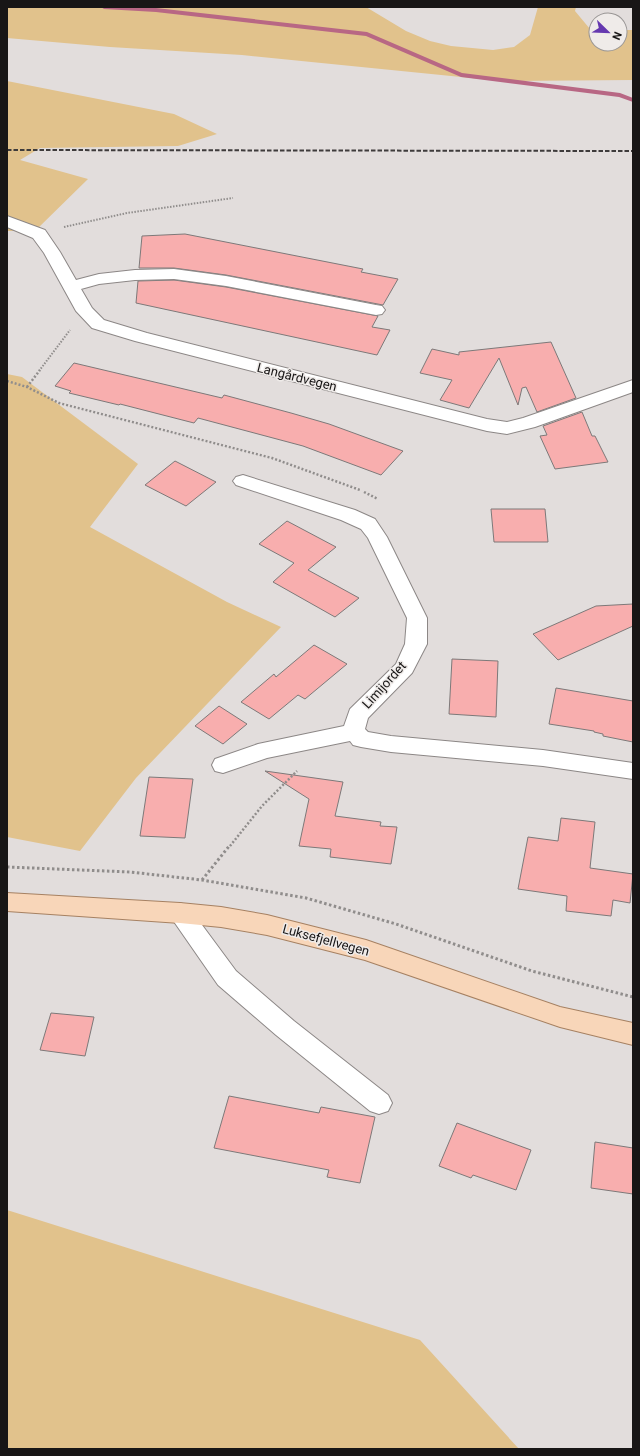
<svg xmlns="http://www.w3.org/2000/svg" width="640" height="1456" font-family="Roboto,sans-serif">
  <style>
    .green { fill: #e1c28c }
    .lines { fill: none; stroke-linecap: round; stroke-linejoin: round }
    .stream { fill: #b86784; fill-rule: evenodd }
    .building { fill: #f8aeae; stroke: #7d7979 }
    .minor-casing { stroke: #8c8786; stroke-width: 2 }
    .major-casing { stroke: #a68162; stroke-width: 2 }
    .path-far2 { stroke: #908d8c; stroke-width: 2; stroke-dasharray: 1.5 1.5; stroke-linecap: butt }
    .path-far1 { stroke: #908d8c; stroke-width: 2.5; stroke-dasharray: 2 2; stroke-linecap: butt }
    .path { stroke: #908d8c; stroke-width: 3; stroke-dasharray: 2.5 2.5; stroke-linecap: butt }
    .minor { fill: #fff; fill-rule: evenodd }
    .major { fill: #f8d6b9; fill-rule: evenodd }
    .rail { stroke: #3e3b3b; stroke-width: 2; stroke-dasharray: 4.5 2; stroke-linecap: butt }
    .labels { text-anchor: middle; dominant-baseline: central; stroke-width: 3; stroke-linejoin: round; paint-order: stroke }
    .street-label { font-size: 13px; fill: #181616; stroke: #efebe9 }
  </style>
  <rect width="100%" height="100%" fill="#e2dddc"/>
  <!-- green -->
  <path class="green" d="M7 7H366L406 31 430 41 451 46 493 50 514 47 530 35 538 7H576L575 11 590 29H596V44H620V30H633V80L501 81 242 55 110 47 7 38Z
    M7 81 174 114 217 134 178 146 40 148 20 160 88 179 35 231H7Z
    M7 374 22 377 138 464 90 527 227 602 281 627 136 778 80 851 7 837Z
    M7 1210 420 1340 519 1449H7Z"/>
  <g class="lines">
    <!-- stream -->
    <path class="stream" d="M101 7 156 8 367 32 462 73 620 93 633 98V102L619 97 461 77 366 36 156 12 104 9Z"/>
  </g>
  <!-- building -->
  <path class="building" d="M185 234 363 269 361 272 398 279 383 305 226 275 174 268H139L142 236Z
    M174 280 226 287 378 316 372 327 390 330 377 355 136 303 138 281Z
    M551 342 576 398 537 412 526 387 522 388 518 405 499 358 469 408 440 400 452 380 420 373 432 349 459 355V352Z
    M74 363 222 398 224 395 291 413 329 424 403 451 381 475 303 446 198 418 194 423 120 404 119 405 69 393 71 391 55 386Z
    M582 412 592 436H595L608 462 555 469 540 436 547 435 543 426Z
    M175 461 216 482 186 506 145 485Z
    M491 509H545L548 542H494Z
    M287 521 336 547 308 570 359 598 335 617 273 582 294 563 259 544Z
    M633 604V626L558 660 533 634 596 606Z
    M314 645 347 664 305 699 298 695 269 719 241 702 274 674 276 677Z
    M452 659 498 661 496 717 449 714Z
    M556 688 633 701V742L603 736V734L594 732V731L549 724Z
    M219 706 247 724 223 744 195 726Z
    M265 771 343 782 335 816 381 822 380 826 397 827 391 864 330 857 331 849 299 846 309 799Z
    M149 777 193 779 185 838 140 836Z
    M561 818 595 822 590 868 633 874 630 903 613 900 611 916 566 911 567 896 518 889 528 837 558 841Z
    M51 1013 94 1017 85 1056 40 1050Z
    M229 1096 319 1113 321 1107 375 1117 360 1183 327 1177 329 1170 214 1148Z
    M457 1123 531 1150 516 1190 473 1175 471 1178 439 1166Z
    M595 1142 633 1148V1194L591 1188Z"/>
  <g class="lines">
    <!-- minor casing -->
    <g class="minor-casing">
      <path id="minor" d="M7 216 45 230 60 252 76 280 99 274 135 270 174 269 226 276 376 305 382 306 385 310 382 314 376 315 226 286 174 279 135 280 99 284 81 289 92 308 104 320 147 333 487 419 507 422 523 418 633 380V392L535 427 507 434 487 431 135 341 92 328 76 311 44 253 33 238 7 227Z
        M243 475 355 510 375 519 387 537 427 618V644L412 673 368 718 365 729 368 732 391 736 543 750 633 763V779L543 766 391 752 361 747 353 745 350 741 267 758 223 773 215 771 212 765 215 759 258 744 344 726 350 709 396 664 405 644 407 618 368 538 361 529 341 520 236 485 233 481 236 477Z
        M180 903 188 906 236 971 294 1021 388 1095 392 1103 388 1111 379 1114 370 1111 276 1035 218 985 168 913 172 906Z"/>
    </g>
    <!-- major casing -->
    <g class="major-casing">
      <path id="major" d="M7 893 180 903 221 907 267 915 366 940 560 1007 633 1023V1045L560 1027 365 960 267 935 221 927 180 923 7 911Z"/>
    </g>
    <!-- path-far2 -->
    <path class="path-far2" d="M64 227 127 213 233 198
      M39 371 70 330"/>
    <!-- path-far1 -->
    <path class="path-far1" d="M7 381 27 387 59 403 272 458 360 490
      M27 387 40 370
      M364 492 378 499
      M230 846 262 806 297 771"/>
    <!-- path -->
    <path class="path" d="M7 867 130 872 202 880 306 898 396 924 532 971 633 997
      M202 880 230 845"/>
    <!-- minor -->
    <use href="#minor" class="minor"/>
    <!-- major -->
    <use href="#major" class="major"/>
    <!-- rail -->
    <path class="rail" d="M7 150 633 151"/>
  </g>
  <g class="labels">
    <!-- street labels -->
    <g class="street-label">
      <text transform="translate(297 377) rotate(14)">Langårdvegen</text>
      <text transform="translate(384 685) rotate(-48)">Limijordet</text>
      <text transform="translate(326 940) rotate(15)">Luksefjellvegen</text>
    </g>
  </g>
  <!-- border -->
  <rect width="640" height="1456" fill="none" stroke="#181616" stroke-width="16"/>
  <!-- north arrow -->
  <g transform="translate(608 32) rotate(113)"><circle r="19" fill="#efebe9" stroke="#999695"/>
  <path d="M0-3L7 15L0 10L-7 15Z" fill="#6538af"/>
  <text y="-6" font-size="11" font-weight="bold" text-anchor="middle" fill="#181616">N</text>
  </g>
</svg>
